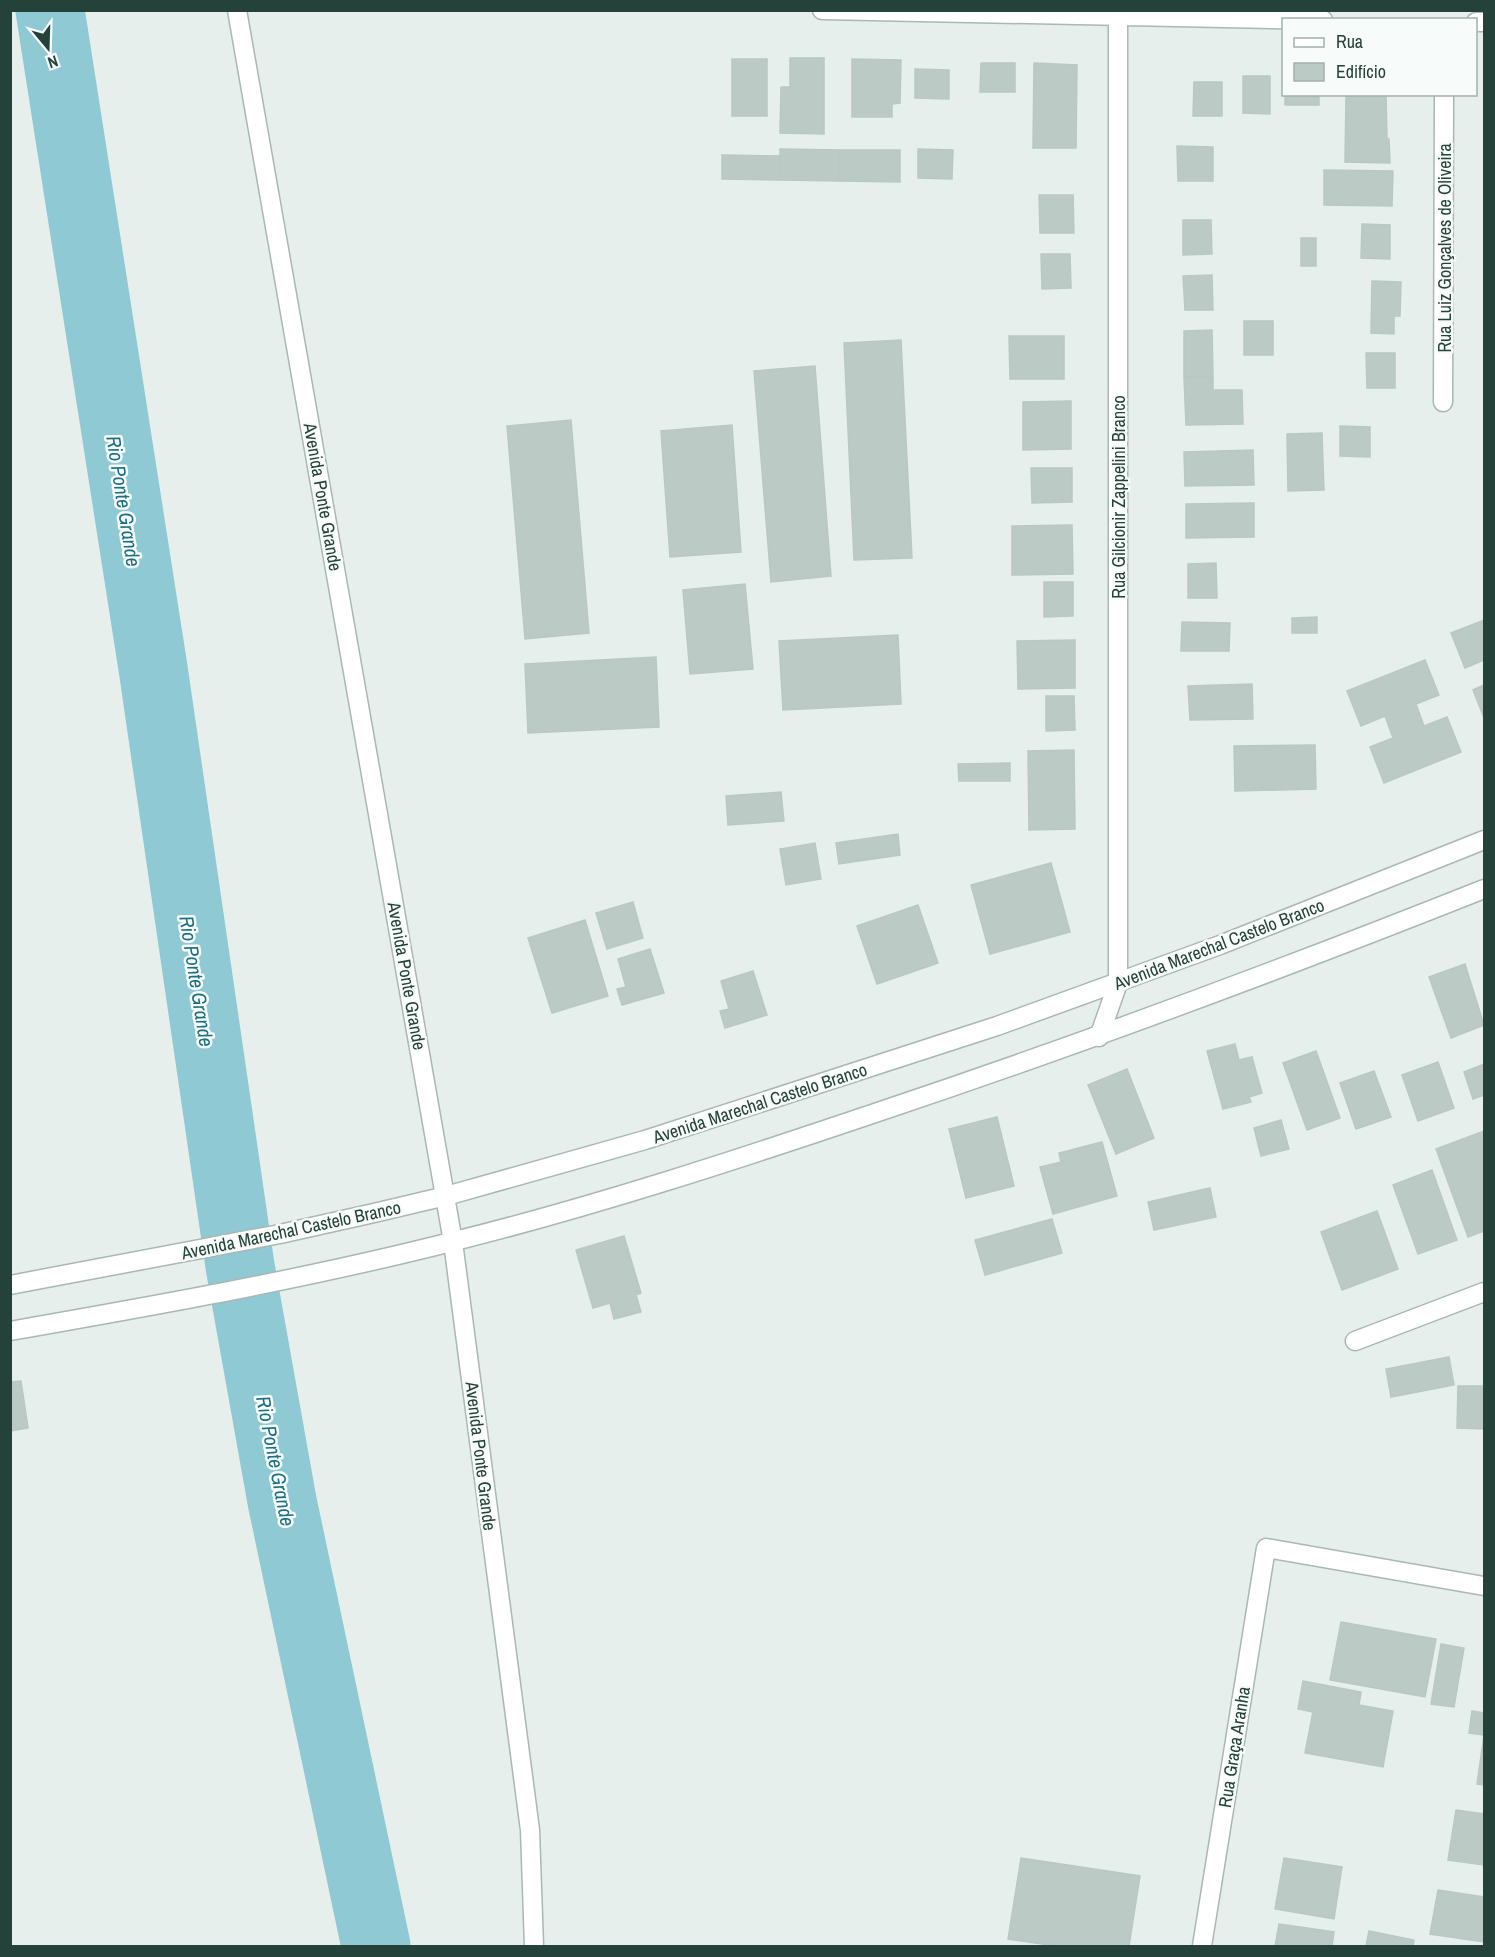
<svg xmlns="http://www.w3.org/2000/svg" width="1495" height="1957" font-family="'Archivo Narrow',sans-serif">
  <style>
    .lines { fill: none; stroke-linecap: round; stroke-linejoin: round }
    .river { stroke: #8ec9d4; stroke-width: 69 }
    .building { fill: #bbcac4; stroke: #b8c9c2; stroke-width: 1.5 }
    .minor-casing { stroke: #a8b8b2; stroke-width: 21 }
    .tertiary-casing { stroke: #a8b8b2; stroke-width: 21 }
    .minor { stroke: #fff; stroke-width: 18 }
    .tertiary { stroke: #fff; stroke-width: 18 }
    .labels { text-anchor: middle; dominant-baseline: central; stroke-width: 5; stroke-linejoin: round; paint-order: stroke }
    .street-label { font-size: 18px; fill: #24423a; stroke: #f7fbf9 }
    .water-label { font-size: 20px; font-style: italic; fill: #1c6f80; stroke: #f7fbf9 }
  </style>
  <rect width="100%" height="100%" fill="#e6efeb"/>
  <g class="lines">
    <!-- river -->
    <path class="river" d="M50 10 153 668 240 1266 282 1501 376 1946"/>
  </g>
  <!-- building -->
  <path class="building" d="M790 58H824V134L780 133 781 87H790Z
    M732 59H767V116H732Z
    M852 59 901 60 900 103 892 104V117H852Z
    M981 63H1015V92H980Z
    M1034 63 1077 65 1076 148H1033Z
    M915 69 949 70V99L915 98Z
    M1243 76H1270V114L1243 113Z
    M1194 82H1222V116H1193Z
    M1285 94H1319V105H1285Z
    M1352 94H1386L1387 139H1389L1390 163 1345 162 1346 96Z
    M1177 146 1213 147V181H1178Z
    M780 149 839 150 840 181 780 180Z
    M918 149 953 150 952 179 918 178Z
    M839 150H900V182L840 181Z
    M722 155 780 156V180L722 179Z
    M1324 170 1393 171 1392 206 1324 205Z
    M1039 195H1073L1074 233H1040Z
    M1183 220H1211L1212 254 1183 255Z
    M1362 224 1390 225V259L1361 258Z
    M1301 238H1316V266H1301Z
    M1041 254H1070L1071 288 1042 289Z
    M1212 275 1213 310H1185L1183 276Z
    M1372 281 1401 282 1400 316H1394V334L1371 333Z
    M1244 321H1273V355H1244Z
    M1212 330 1213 377H1184V331Z
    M1009 336H1064V379H1010Z
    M901 340 912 558 854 560 844 343Z
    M1366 353H1395V388H1367Z
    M815 366 831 576 771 582 754 371Z
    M1184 377H1213V390H1242L1243 424 1186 425Z
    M1071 401V449L1023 450V402Z
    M571 420 589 633 525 639 507 426Z
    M732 425 741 552 670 557 661 431Z
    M1340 426 1370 427V457L1340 456Z
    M1322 433 1324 490 1288 491 1287 434Z
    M1253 450 1254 485 1185 486 1184 452Z
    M1031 468H1072V502L1032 503Z
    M1254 503V537L1186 538V504Z
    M1072 525 1073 574 1012 575V526Z
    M1216 563 1217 598H1188V564Z
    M1044 582H1073V616L1044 617Z
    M745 584 753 669 690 674 683 590Z
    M1317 617V633H1292V618Z
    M1484 620V660L1465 668 1451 633Z
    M1182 622 1230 623 1229 651H1181Z
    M898 635 901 704 783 710 779 641Z
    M1075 640V688L1018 689 1017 641Z
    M656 657 659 727 528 733 525 664Z
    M1425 660 1439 695 1416 704 1424 726 1447 717 1461 752 1384 783 1370 747 1393 738 1385 716 1361 726 1347 691Z
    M1252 684 1253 719 1190 720 1188 686Z
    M1484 685V718L1473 690Z
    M1046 696H1074L1075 730 1046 731Z
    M1315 745 1316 789 1235 791 1234 746Z
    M1074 750 1075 829 1029 830 1028 751Z
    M1010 763V781H959L958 764Z
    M781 792 784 821 728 825 726 796Z
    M898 834 900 855 839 864 836 843Z
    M815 843 821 879 786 885 780 849Z
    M1051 863 1070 932 990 954 971 885Z
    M633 902 643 938 607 949 596 913Z
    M918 905 938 963 877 984 857 926Z
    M585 920 608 996 552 1013 528 938Z
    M650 949 664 993 622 1005 617 989 626 987 618 959Z
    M1465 964 1484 1025 1451 1038 1429 977Z
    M753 971 767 1015 725 1028 720 1011 729 1009 721 981Z
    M1235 1044 1239 1060 1252 1057 1262 1093 1249 1097 1251 1102 1223 1109 1207 1051Z
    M1316 1051 1340 1118 1307 1130 1283 1063Z
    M1438 1062 1454 1108 1418 1121 1402 1075Z
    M1484 1064V1095L1473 1099 1464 1072Z
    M1127 1069 1154 1138 1116 1154 1088 1085Z
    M1374 1071 1391 1117 1356 1129 1340 1083Z
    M997 1117 1014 1186 966 1198 949 1129Z
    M1281 1120 1289 1149 1261 1156 1254 1128Z
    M1484 1131V1231L1468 1237 1436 1149Z
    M1102 1142 1117 1196 1053 1214 1040 1167 1061 1162 1059 1153Z
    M1432 1170 1457 1240 1418 1254 1393 1185Z
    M1210 1188 1216 1217 1154 1230 1148 1202Z
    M1377 1211 1398 1269 1342 1290 1321 1232Z
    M1052 1219 1062 1253 985 1275 975 1240Z
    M624 1236 641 1293 636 1295 641 1312 614 1319 610 1303 593 1308 576 1250Z
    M1449 1357 1454 1385 1391 1397 1386 1369Z
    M21 1381 28 1428 10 1431V1382Z
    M1458 1386H1484V1429L1457 1428Z
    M1341 1622 1436 1639 1425 1697 1330 1680Z
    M1441 1644 1464 1648 1454 1707 1431 1704Z
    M1303 1681 1361 1692 1359 1705 1393 1711 1383 1767 1305 1753 1313 1712 1298 1709Z
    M1472 1711 1484 1713V1785L1477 1784 1484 1735 1469 1733Z
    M1456 1810 1484 1814V1865L1448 1860Z
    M1021 1858 1140 1876 1129 1946H1056L1008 1939Z
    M1284 1858 1342 1867 1334 1919 1275 1909Z
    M1438 1890 1484 1897V1942L1430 1934Z
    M1279 1924 1334 1932 1332 1946H1275Z
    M1369 1931 1414 1940 1413 1946H1366Z"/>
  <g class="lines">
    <!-- minor casing -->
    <g class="minor-casing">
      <path id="minor" d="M822 10 1323 20
        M1476 22H1484
        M1443 402 1444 94
        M1118 983V10
        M1355 1341 1484 1292
        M1202 1946 1266 1548 1484 1586"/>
    </g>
    <!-- tertiary casing -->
    <g class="tertiary-casing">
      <path id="tertiary" d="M237 10 453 1242 530 1830 534 1946
        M1099 1037 1118 983
        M10 1285 280 1234 374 1213 446 1196 645 1140 997 1026 1220 945 1484 840
        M10 1331C158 1305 305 1279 451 1242 596 1206 739 1159 881 1111 1084 1043 1285 968 1484 889"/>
    </g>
    <!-- minor -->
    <use href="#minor" class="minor"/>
    <!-- tertiary -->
    <use href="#tertiary" class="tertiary"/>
  </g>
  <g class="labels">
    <!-- street labels -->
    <g class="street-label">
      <text transform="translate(1444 248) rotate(-90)">Rua Luiz Gonçalves de Oliveira</text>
      <text transform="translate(323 497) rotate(80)">Avenida Ponte Grande</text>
      <text transform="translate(1118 497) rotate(-90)">Rua Gilcionir Zappelini Branco</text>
      <text transform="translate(1219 944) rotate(-21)">Avenida Marechal Castelo Branco</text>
      <text transform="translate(407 976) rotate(80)">Avenida Ponte Grande</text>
      <text transform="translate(760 1103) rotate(-18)">Avenida Marechal Castelo Branco</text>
      <text transform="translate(291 1230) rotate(-12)">Avenida Marechal Castelo Branco</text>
      <text transform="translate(481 1456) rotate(83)">Avenida Ponte Grande</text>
      <text transform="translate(1234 1747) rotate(-81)">Rua Graça Aranha</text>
    </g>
    <!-- water labels -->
    <g class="water-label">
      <text transform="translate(124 501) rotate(81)">Rio Ponte Grande</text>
      <text transform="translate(197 981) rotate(81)">Rio Ponte Grande</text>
      <text transform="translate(276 1461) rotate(79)">Rio Ponte Grande</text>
    </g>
  </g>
  <!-- border -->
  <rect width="1495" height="1957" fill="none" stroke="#24423a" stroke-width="24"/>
  <!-- legend -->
  <rect x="1282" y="18" width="195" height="78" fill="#f7fbf9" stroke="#a3b1ad" stroke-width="1.5"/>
  <rect x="1294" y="38" width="30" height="9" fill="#ffffff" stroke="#a3b1ad" stroke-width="1.5"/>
  <text x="1336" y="48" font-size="18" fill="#24423a">Rua</text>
  <rect x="1294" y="63" width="30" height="18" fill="#bbcac4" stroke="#a3b1ad" stroke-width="1.5"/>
  <text x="1336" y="78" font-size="18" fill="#24423a">Edifício</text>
  <!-- north arrow -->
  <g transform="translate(48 48) rotate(161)" stroke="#f7fbf9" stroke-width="4.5" paint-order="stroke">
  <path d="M0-4.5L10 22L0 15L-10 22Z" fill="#24423a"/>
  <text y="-9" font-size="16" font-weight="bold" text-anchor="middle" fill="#24423a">N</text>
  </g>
</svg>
